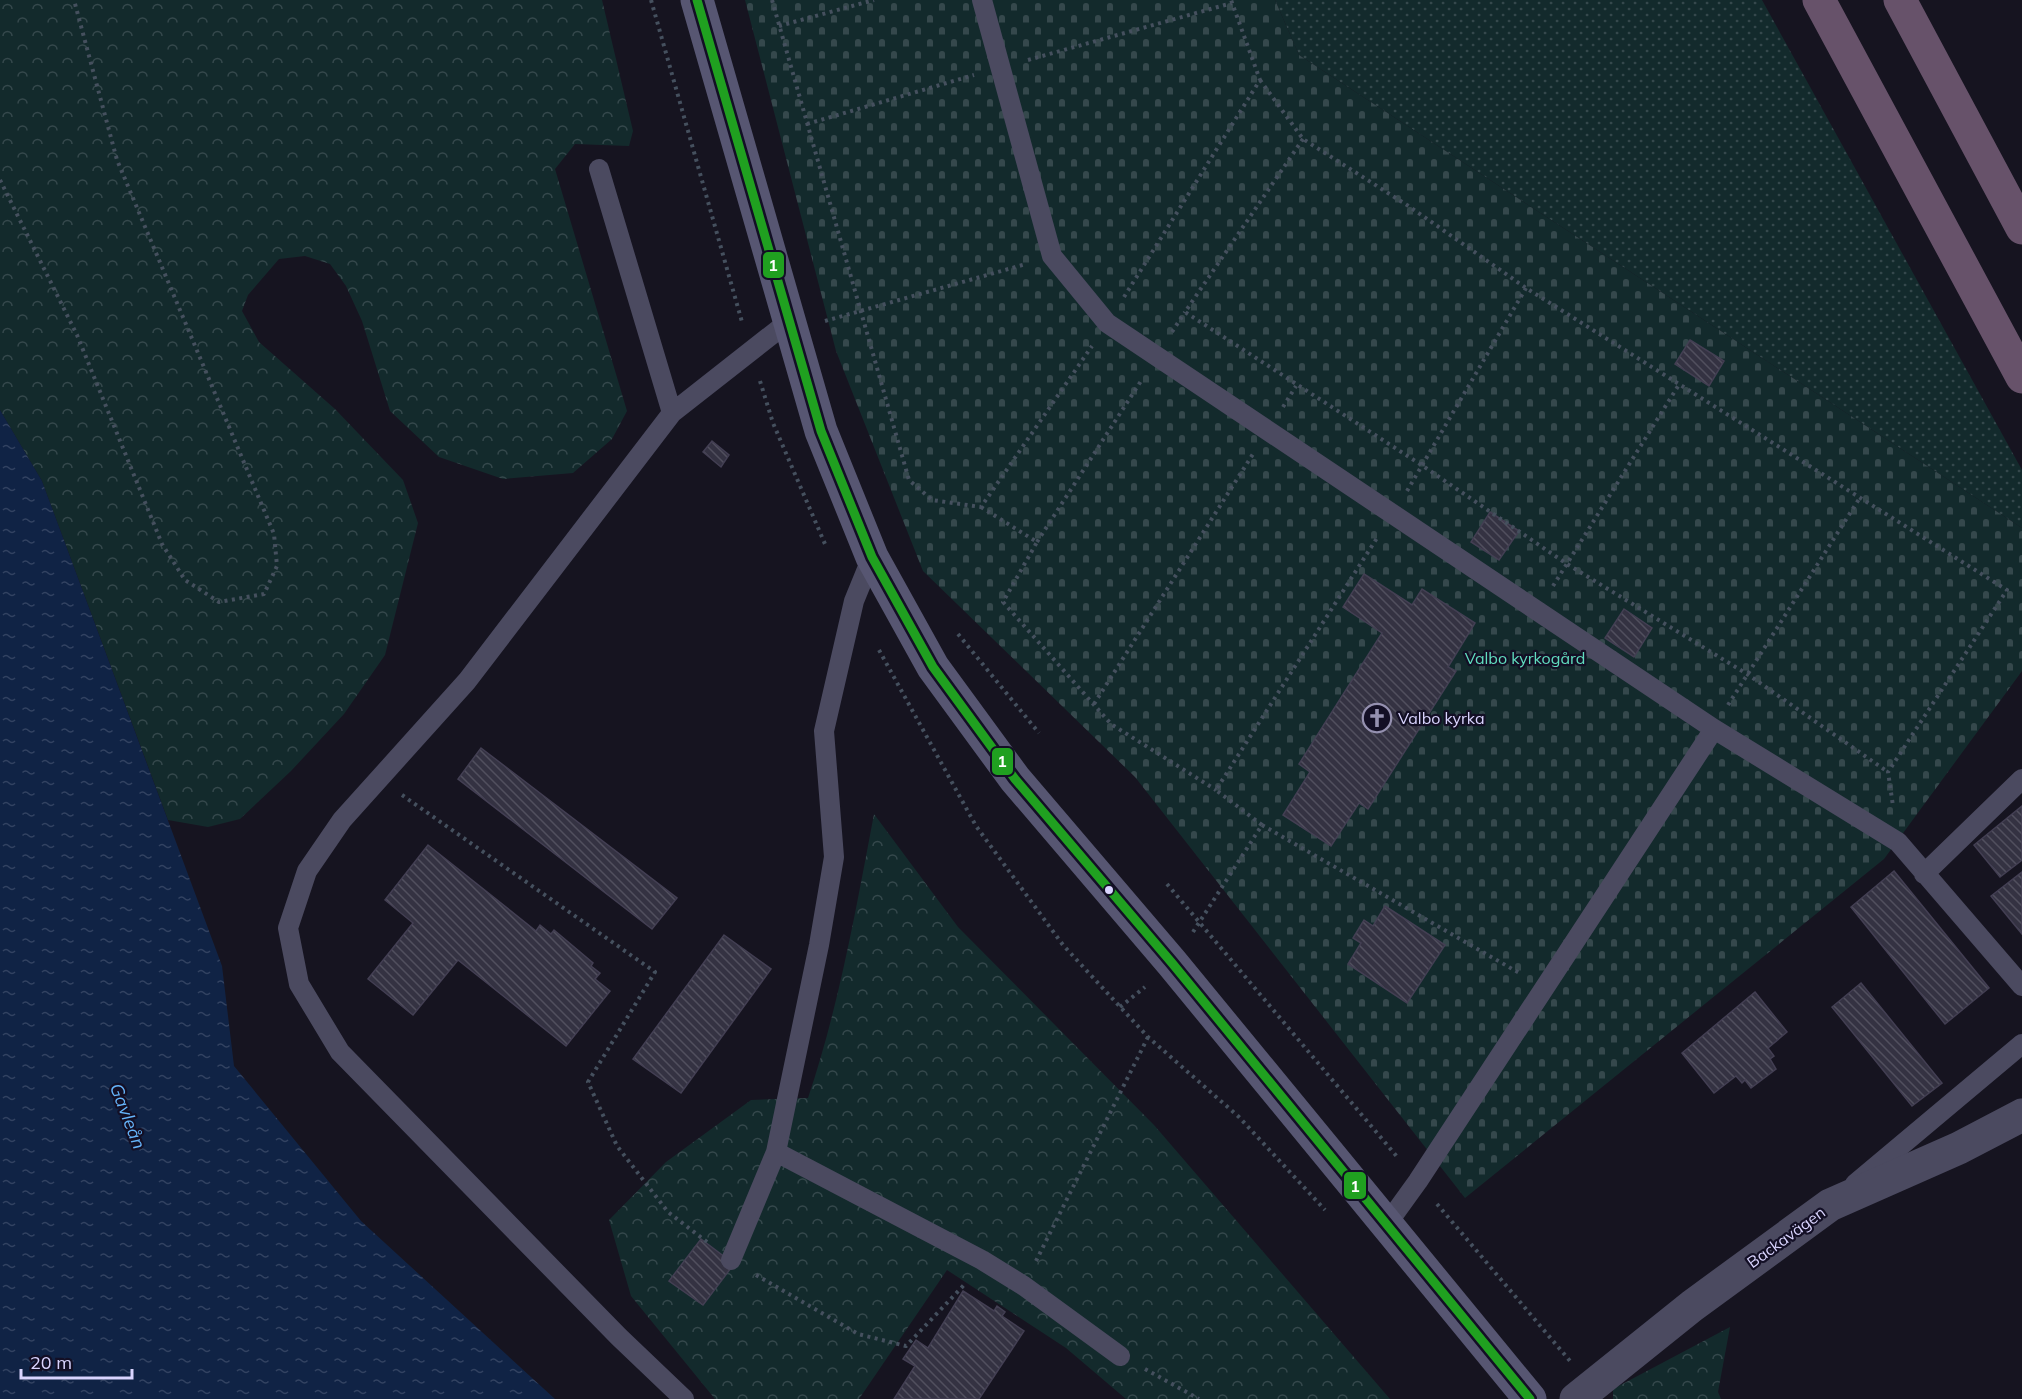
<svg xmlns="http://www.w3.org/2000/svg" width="2022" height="1399" font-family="Mulish,sans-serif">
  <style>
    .grass { fill: url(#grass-dots) }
    .forest { fill: url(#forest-crowns) }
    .cemetery { fill: url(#cemetery-stones) }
    .water { fill: url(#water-ripples) }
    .building { fill: url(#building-back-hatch); stroke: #433f53; stroke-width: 1.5 }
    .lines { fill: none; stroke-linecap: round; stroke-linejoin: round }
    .path { stroke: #45505e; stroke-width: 4; stroke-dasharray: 3 4.5; stroke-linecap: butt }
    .service { stroke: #4b4a60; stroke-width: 20 }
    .minor { stroke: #4b4a60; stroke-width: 33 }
    .secondary { stroke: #575672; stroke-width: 33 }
    .motorway { stroke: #67526a; stroke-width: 33 }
    .bus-1-casing { stroke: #130f25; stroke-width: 14 }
    .bus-1 { stroke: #20a020; stroke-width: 9 }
    .bus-dot { fill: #d9d4fe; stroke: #130f25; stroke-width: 2 }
    .labels { text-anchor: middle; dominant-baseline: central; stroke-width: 4.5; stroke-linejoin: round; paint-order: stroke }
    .park-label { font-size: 16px; fill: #61ddbf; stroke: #130f25 }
    .poi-label { font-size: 16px; fill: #d9d4fe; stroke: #130f25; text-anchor: start }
    .street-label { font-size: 16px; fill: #d9d4fe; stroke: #130f25 }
    .water-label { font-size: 18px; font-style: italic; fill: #65b4fb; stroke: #130f25 }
    .line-badge { stroke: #130f25; stroke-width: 2 }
    .badge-label { font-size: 16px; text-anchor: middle; font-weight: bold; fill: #fff }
  </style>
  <defs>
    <pattern id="grass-dots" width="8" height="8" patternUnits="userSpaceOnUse" patternTransform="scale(1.5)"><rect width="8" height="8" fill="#132a2c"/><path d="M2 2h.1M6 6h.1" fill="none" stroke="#35484c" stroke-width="1.8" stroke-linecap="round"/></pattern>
    <pattern id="forest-crowns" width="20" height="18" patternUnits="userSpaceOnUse" patternTransform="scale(1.5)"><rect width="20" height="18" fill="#132a2c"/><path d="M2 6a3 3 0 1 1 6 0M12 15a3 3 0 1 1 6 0" fill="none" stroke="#35484c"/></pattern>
    <pattern id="cemetery-stones" width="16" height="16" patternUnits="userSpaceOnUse" patternTransform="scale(1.5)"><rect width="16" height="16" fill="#132a2c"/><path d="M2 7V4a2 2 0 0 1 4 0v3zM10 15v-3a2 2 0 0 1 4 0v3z" fill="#35484c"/></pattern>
    <pattern id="water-ripples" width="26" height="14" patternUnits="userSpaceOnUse" patternTransform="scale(1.5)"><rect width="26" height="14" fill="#102345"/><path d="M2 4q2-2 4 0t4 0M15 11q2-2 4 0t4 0" fill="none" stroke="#324261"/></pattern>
    <pattern id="building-back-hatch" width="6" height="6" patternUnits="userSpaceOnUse" patternTransform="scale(1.5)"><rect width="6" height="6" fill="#343242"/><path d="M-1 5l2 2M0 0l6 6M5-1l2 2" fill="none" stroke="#514f5e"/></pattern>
  </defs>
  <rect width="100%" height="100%" fill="#161420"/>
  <!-- grass -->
  <path class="grass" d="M1275 0H1762L2022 470V528L1299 55Z"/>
  <!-- forest -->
  <path class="forest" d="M0 0H602L633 131 629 146 575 144 555 169 627 411 612 439 573 473 503 479 439 457 390 411 362 321 346 286 330 264 305 256 279 259 248 295 242 311 259 342 335 409 403 480 418 523 385 655 344 714 291 771 240 819 208 827 168 820 42 481 0 410Z
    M874 814 958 927 1154 1125 1390 1399H1126L1066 1348 947 1270 859 1399H715L631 1296 609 1220 666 1162 751 1100 808 1098C839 1006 856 909 874 814Z
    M1730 1327 1718 1392 1721 1399H1613V1389Z"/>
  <!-- cemetery -->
  <path class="cemetery" d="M745 0H1275L1299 55 2022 528V671L1884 859 1465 1198 1135 777 923 571 836 351Z"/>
  <!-- water -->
  <path class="water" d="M0 410 42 481 222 966 234 1066 361 1221 555 1399H0Z"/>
  <!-- building -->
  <path class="building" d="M1690 340 1724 361 1709 386 1675 364Z
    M712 441 729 455 721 467 703 452Z
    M1490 512 1519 531 1499 560 1471 542Z
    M1364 574 1412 605 1422 589 1475 623 1448 667 1456 671 1368 809 1359 803 1331 846 1283 815 1310 772 1299 764 1382 633 1343 607Z
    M1624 609 1652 628 1634 657 1605 638Z
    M481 748 677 898 652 929 458 779Z
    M2022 806V860L2000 877 1974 845Z
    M428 845 536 931 540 925 551 934 554 930 593 963 591 966 600 973 595 979 610 991 566 1046 458 960 413 1015 368 979 413 923 385 900Z
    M1894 871 1989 988 1945 1024 1851 907Z
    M2022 872V934L1991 896Z
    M1385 906 1445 945 1407 1003 1348 964 1361 943 1353 938 1361 925 1364 920 1373 926Z
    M724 935 771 969 681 1093 633 1059Z
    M1861 983 1942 1083 1912 1106 1832 1007Z
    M1755 992 1787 1032 1768 1048 1774 1056 1770 1059 1776 1069 1751 1088 1745 1080 1742 1083 1736 1076 1714 1093 1682 1053Z
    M701 1239 734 1264 703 1305 669 1281Z
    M963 1291 994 1311 997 1306 1005 1312 1002 1316 1024 1331 979 1399H894L915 1366 903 1359 916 1340 928 1348Z"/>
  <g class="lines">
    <!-- path -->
    <path class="path" d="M651 0 742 322
      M772 0 909 480 932 500 981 507 1092 346
      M779 26 874 0
      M1028 60 1232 3
      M1260 80 1303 139 1410 207 1526 288 2007 590 1888 772 1893 806
      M807 124 974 75
      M1303 139 1185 312 1423 466 1567 564 1747 674 1888 772
      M0 180 77 335 162 544 185 580 219 602 264 594 277 566 274 534 117 160 74 0
      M1124 297 1260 80 1231 0
      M825 321 1026 264
      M1172 332 1185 312
      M760 381 773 423 825 544
      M1283 407 1296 386
      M1407 491 1526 288
      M981 507 1037 542 1003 602 1111 724 1216 790
      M1037 542 1141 381
      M1553 586 1680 383
      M958 634 1039 733
      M879 650 976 826 1063 945 1148 1037 1239 1117 1325 1210
      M1094 704 1253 454
      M1728 705 1861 496
      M402 795 655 972 588 1082 617 1146 668 1212 707 1242
      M1262 825 1521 974
      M1167 884 1399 1159
      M1193 932 1262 825 1216 790 1377 538
      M1120 1007 1145 987
      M1437 1204 1570 1361
      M1036 1261 1148 1037
      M756 1275 858 1334 906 1346 965 1284
      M1145 1369 1199 1399"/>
    <!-- service -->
    <path class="service" d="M982 0 1052 256 1107 323 1714 729 1898 842 2022 986
      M599 169 672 413
      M1924 874 2022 779
      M776 1152 982 1260 1024 1286 1120 1356
      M1855 1184 2022 1044
      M1387 1224 1418 1181 1714 729
      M731 1260 776 1152 819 945 834 857 824 731 854 601 872 557
      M684 1399 619 1337 340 1052 299 984 288 928 307 871 342 820 467 681 672 413 788 322"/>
    <!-- minor -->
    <path class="minor" d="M1576 1399 1692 1306 1830 1205 1959 1148 2022 1115"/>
    <!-- secondary -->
    <path class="secondary" d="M697 0 821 431 872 557 933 667 1015 779 1172 963 1530 1399"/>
    <!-- motorway -->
    <path class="motorway" d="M1819 0 2022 377
      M1900 0 2022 228"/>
    <!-- bus-1 casing -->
    <g class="bus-1-casing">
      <path id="bus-1" d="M697 0 821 431 872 557 933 667 1015 779 1172 963 1530 1399"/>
    </g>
    <!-- bus-1 -->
    <use href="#bus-1" class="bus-1"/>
  </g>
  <!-- icons -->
  <defs>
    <g id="church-ring" transform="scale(1.5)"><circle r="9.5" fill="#130f25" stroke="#9591b0" stroke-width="1.5"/><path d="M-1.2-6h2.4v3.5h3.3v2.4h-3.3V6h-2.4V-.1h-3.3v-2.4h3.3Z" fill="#9591b0"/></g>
  </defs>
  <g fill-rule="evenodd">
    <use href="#church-ring" x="1377" y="718"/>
  </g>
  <!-- markers -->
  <circle class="bus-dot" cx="1109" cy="890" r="5"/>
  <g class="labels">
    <!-- park labels -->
    <g class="park-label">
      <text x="1525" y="658">Valbo kyrkogård</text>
    </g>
    <!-- poi labels -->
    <g class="poi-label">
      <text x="1398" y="718">Valbo kyrka</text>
    </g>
    <!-- street labels -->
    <g class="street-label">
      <text transform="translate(1786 1237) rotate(-36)">Backavägen</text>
    </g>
    <!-- water labels -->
    <g class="water-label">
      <text transform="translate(128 1116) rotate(69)">Gavleån</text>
    </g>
  </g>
  <g class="line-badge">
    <rect x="762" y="251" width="23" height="28" rx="6" fill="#20a020"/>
    <rect x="991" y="747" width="23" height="29" rx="6" fill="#20a020"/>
    <rect x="1343" y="1171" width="24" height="29" rx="6" fill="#20a020"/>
  </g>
  <g class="badge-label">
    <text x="773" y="271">1</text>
    <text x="1002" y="767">1</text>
    <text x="1355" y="1192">1</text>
  </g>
  <!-- scale -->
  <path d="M21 1369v9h111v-9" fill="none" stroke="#d9d4fe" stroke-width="3"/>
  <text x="30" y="1369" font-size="18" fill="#d9d4fe" stroke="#130f25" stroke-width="4.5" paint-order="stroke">20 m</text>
</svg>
